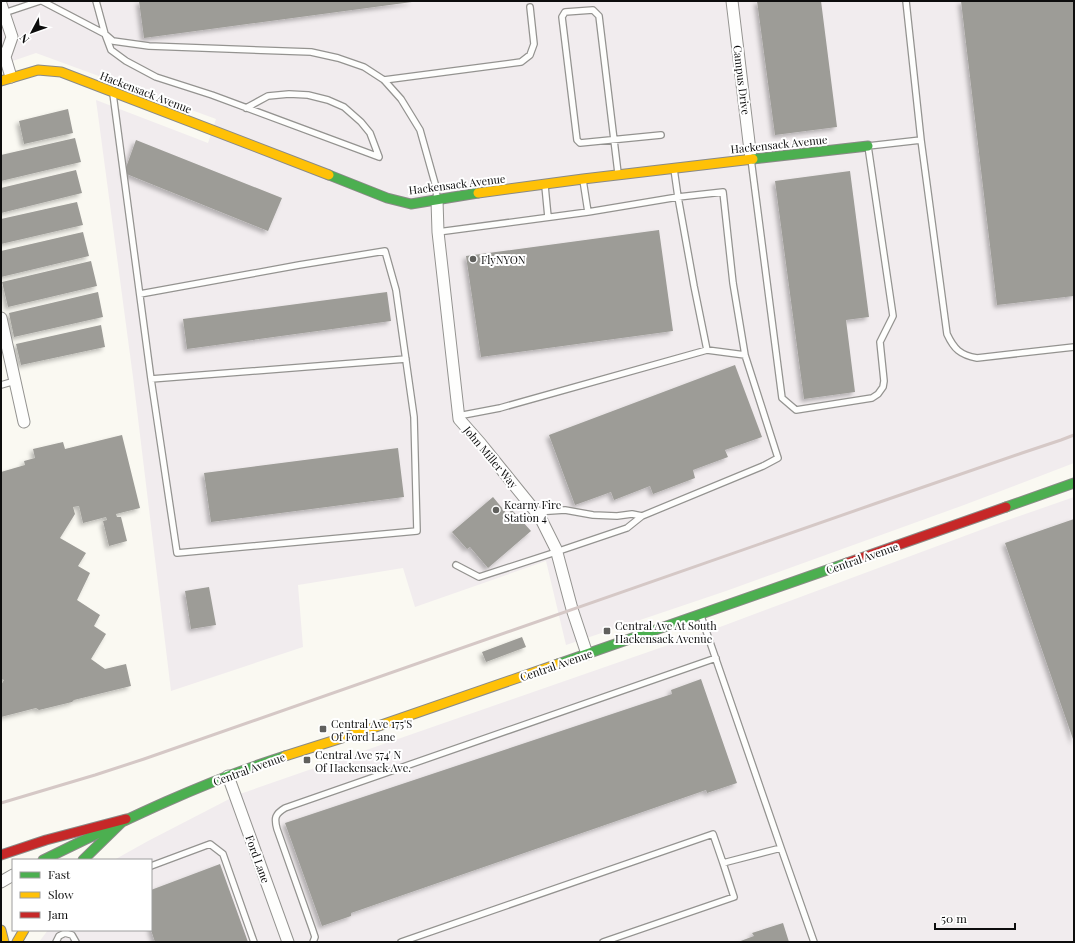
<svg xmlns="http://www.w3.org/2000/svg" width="1075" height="943" font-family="'Playfair Display',serif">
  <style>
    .industrial { fill: #f1ecee }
    .building { fill: #9d9c97; filter: url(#shadow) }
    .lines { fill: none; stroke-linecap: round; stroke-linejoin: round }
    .lane-casing { stroke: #949390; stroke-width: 8 }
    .street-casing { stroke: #949390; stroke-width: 13 }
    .fast-casing { stroke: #8a8a87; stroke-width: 11 }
    .slow-casing { stroke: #8a8a87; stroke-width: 11 }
    .jam-casing { stroke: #8a8a87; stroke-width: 11 }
    .lane { stroke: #fefefd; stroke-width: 5.5 }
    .street { stroke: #fefefd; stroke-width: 11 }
    .fast { stroke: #4caf50; stroke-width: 9 }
    .slow { stroke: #ffc107; stroke-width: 9 }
    .jam { stroke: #c62828; stroke-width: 9 }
    .rail { stroke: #d5c8c6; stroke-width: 3 }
    .poi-dot { fill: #60605d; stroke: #fff; stroke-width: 1.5 }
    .labels { text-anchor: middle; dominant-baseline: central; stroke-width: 4; stroke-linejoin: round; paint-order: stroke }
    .street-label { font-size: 11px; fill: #0d0d0d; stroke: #fff }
    .poi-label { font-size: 11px; fill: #0d0d0d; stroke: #fff; text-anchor: start }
  </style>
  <defs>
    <filter id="shadow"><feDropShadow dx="-3" dy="3" stdDeviation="2" flood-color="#0004"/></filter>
  </defs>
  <rect width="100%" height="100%" fill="#faf9f2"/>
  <!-- industrial -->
  <path class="industrial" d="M1 1H1074V463L964 505 726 591 566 645 546 561 415 607 403 568 298 585 303 647 171 691 133 377 96 100 208 143 216 119 36 53 1 65Z
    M1074 497V942H39L48 930H151V860H114L148 841 237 795 720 627 994 525Z"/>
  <!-- building -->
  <path class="building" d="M139 1H412V2L144 38Z
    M757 1H821L837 127 775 135Z
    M961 1H1074V296L997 305Z
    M68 109 73 133 24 144 19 121Z
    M75 138 81 162 1 181V155Z
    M136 140 282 198 268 231 124 173Z
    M76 170 82 193 1 213V188Z
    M850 171 869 317 846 320 855 392 804 399 775 181Z
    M77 202 83 225 1 244V219Z
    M659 230 673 331 481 357 466 256Z
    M83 232 89 256 1 277V251Z
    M91 261 97 286 8 307 2 282Z
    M98 292 103 317 14 337 9 313Z
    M387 292 391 321 187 349 183 319Z
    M101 325 105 347 21 365 16 344Z
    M735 365 762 437 725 450 728 457 693 470 695 478 653 494 650 486 614 500 611 492 575 505 549 435Z
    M122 435 140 508 116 514 117 517H121L127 541 109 546 103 521 107 520 106 517 83 523 79 506 73 507 75 514 60 538 86 553 78 566 90 573 77 600 100 615 94 626 106 634 91 659 105 669 126 664 131 686 74 700 72 702 39 710 36 708 1 717V685L4 680 1 679V472L25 465 24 461 35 458 33 449 63 442 65 449Z
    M398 448 404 497 211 522 204 473Z
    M493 497 507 514 512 510 531 531 488 568 470 547 467 549 452 532Z
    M1074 519V742L1005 543Z
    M209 587 216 625 191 629 185 591Z
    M522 637 526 647 486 662 482 652Z
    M701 679 737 783 707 793 706 790 351 913V916L322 926 285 823 672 694 671 690Z
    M220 864 248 942H155L151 930V890Z
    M783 923 789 942H738L754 936 752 933Z"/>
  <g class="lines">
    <!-- lane casing -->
    <g class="lane-casing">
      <path id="lane" d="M42 1 105 34 111 50 126 61 156 77 212 95 379 157 370 133 361 122 344 107 328 100 308 95 289 94 268 96 246 108
        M96 1 105 34 113 41 149 46 311 52 338 58 364 67 384 80 401 99 420 130 436 187 437 200
        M4 13 40 1
        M384 80 521 62 530 55 534 44 530 7
        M113 94 151 379
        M921 140 947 334C954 349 960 355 977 358L1074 347
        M751 159 782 398 796 410 872 398 878 394 883 387 884 381 880 342 893 316 868 146 921 140 906 1
        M618 173 599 16 593 10 565 12 562 17 577 140 580 143 661 135
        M583 180 588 212
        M545 186 548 217
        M438 232 588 212 678 197 674 169
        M140 294 299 265 385 251 396 290 414 417 417 531 177 553 151 379 406 359
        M707 350 694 286 678 197 723 192 733 283 745 355
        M1 385 15 381
        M458 416 500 408 707 350 745 355 778 458 763 466 642 516 632 514 617 516 593 515 565 510 535 512
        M456 565 479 577 556 552 627 528 642 516
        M781 848 814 942
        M151 866 210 844 223 854 254 942
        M56 942 59 936 65 933 72 935 76 942
        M313 942 315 937 312 928 277 829C274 818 275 814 285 808L716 658
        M401 942 713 834 723 863 781 848 701 616
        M603 942 734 897 723 863"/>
    </g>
    <!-- street casing -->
    <g class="street-casing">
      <path id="street" d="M732 1 751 159
        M1 4 12 37 5 57
        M1 53 5 57 11 77
        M437 200 438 232 459 419 481 444 540 517 556 549 572 609 587 654
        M1 318 24 422
        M228 776 288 942
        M1 882 13 875"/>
    </g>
    <!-- fast casing -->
    <g class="fast-casing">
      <path id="fast" d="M753 159 868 146
        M329 175 387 198 411 204 478 193
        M1006 507 1074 483
        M558 664 847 563
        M43 860C123 821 200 783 285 756
        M83 860 124 820"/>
    </g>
    <!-- slow casing -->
    <g class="slow-casing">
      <path id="slow" d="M1 81 38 70 61 72 329 175
        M478 193 583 179 753 159
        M285 756 364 731 558 664
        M1 930 4 942
        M17 942 24 930"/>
    </g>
    <!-- jam casing -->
    <g class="jam-casing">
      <path id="jam" d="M847 563 1006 507
        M1 855 46 840 126 819"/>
    </g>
    <!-- lane -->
    <use href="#lane" class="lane"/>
    <!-- street -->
    <use href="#street" class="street"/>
    <!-- fast -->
    <use href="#fast" class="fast"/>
    <!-- slow -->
    <use href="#slow" class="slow"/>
    <!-- jam -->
    <use href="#jam" class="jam"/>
    <!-- rail -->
    <path class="rail" d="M1 803 95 775 144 759 877 503 1022 453 1061 440 1074 435"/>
  </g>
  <!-- markers -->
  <g class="poi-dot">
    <circle cx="473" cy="259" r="4"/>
    <circle cx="496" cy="510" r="4"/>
    <rect x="603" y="627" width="8" height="8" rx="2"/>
    <rect x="319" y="725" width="8" height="8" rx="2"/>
    <rect x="303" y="756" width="8" height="8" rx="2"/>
  </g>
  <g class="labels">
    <!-- street labels -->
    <g class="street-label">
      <text transform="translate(742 80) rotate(83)">Campus Drive</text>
      <text transform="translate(146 92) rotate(21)">Hackensack Avenue</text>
      <text transform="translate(779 144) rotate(-6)">Hackensack Avenue</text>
      <text transform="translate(457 184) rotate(-7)">Hackensack Avenue</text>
      <text transform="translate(491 457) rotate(50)">John Miller Way</text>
      <text transform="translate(862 558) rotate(-19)">Central Avenue</text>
      <text transform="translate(556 665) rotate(-19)">Central Avenue</text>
      <text transform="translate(249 769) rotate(-20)">Central Avenue</text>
      <text transform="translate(258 859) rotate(70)">Ford Lane</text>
    </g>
    <!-- poi labels -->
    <g class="poi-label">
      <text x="481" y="259">FlyNYON</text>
      <text x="504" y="504">Kearny Fire<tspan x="504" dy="13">Station 4</tspan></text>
      <text x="615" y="625">Central Ave At South<tspan x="615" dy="13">Hackensack Avenue</tspan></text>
      <text x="331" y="723">Central Ave 175'S<tspan x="331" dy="13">Of Ford Lane</tspan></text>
      <text x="315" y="754">Central Ave 574' N<tspan x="315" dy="13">Of Hackensack Ave.</tspan></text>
    </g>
  </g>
  <!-- border -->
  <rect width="1075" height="943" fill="none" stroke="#0d0d0d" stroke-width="4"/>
  <!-- legend -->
  <rect x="12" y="859" width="140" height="72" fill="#ffffff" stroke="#9e9e9e"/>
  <rect x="20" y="872" width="20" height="6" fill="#4caf50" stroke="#9e9e9e"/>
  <text x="48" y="879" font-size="12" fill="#0d0d0d">Fast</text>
  <rect x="20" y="892" width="20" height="6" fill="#ffc107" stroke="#9e9e9e"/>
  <text x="48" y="899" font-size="12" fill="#0d0d0d">Slow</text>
  <rect x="20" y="912" width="20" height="6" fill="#c62828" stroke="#9e9e9e"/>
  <text x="48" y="919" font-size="12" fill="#0d0d0d">Jam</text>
  <!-- north arrow -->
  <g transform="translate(32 32) rotate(229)" stroke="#ffffff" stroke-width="3" paint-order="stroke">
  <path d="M0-3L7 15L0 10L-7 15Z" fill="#0d0d0d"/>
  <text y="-6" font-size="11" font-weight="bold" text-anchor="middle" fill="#0d0d0d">N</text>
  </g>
  <!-- scale -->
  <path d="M935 923v6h80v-6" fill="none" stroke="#0d0d0d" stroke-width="2"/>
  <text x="941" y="923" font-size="12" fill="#0d0d0d" stroke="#ffffff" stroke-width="3" paint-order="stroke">50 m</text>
</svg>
